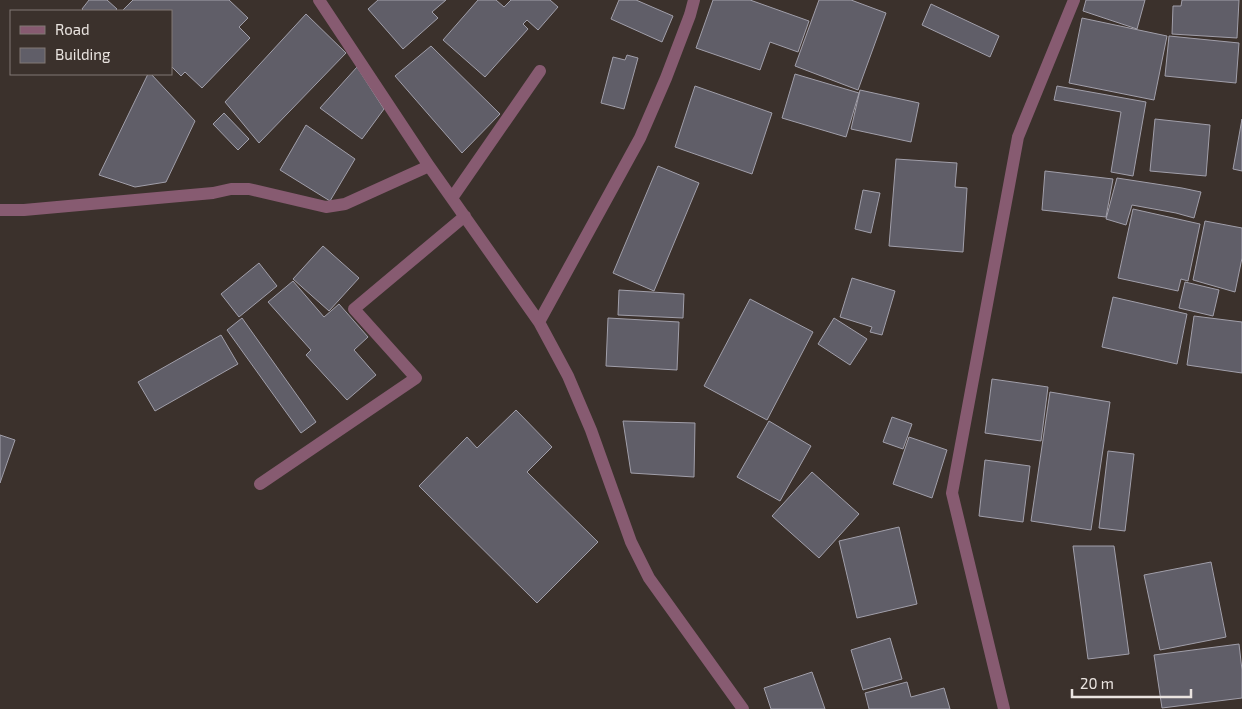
<svg xmlns="http://www.w3.org/2000/svg" width="1242" height="709" font-family="'Exo 2',sans-serif">
  <style>
    .building { fill: #605e68; stroke: #a19faa }
    .lines { fill: none; stroke-linecap: round; stroke-linejoin: round }
    .minor { stroke: #875b71; stroke-width: 12 }
  </style>
  <rect width="100%" height="100%" fill="#3b312c"/>
  <!-- building -->
  <path class="building" d="M89 0H107L117 9 115 11H84L82 9Z
    M133 0H229L248 18 239 27 250 38 202 88 185 72 181 76 171 66V11H122Z
    M378 0H446L432 12 438 18 403 49 368 9Z
    M478 0H496L504 7 511 0H550L558 7 538 30 527 20 523 24 528 29 485 77 443 40Z
    M619 0H636L673 16 662 42 611 19Z
    M713 0H750L809 21 798 52 770 42 760 70 696 48Z
    M819 0H851L886 13 858 90 795 66Z
    M1086 0H1145L1137 29 1083 11Z
    M1182 0H1239L1237 38 1172 34 1173 6H1181Z
    M931 4 999 36 990 57 922 25Z
    M306 14 346 53 259 143 225 102Z
    M1082 18 1167 36 1154 100 1069 83Z
    M1169 36 1239 43 1236 83 1165 76Z
    M431 46 500 114 462 153 395 76Z
    M627 55 638 58 624 109 601 103 613 57 625 60Z
    M357 67 384 109 362 139 320 108Z
    M148 74H151L195 121 166 182 135 187 99 175Z
    M795 74 859 93 846 137 782 118Z
    M695 86 772 113 752 174 675 147Z
    M1057 86 1146 102 1133 176 1111 172 1121 112 1054 100Z
    M860 90 919 103 911 142 851 129Z
    M224 113 249 139 238 150 213 124Z
    M1155 119 1210 125 1206 176 1150 171Z
    M1242 119V171L1233 169Z
    M306 125 355 159 330 201 280 170Z
    M896 159 957 163 955 187 967 188 963 252 889 246Z
    M658 166 699 183 654 291 613 273Z
    M1045 171 1113 179 1106 217 1042 210Z
    M1117 178 1182 188 1201 192 1194 218 1176 213 1132 205 1126 225 1106 219Z
    M863 190 880 193 871 233 855 229Z
    M1133 209 1200 224 1188 281 1181 279 1178 291 1118 278Z
    M1205 221 1242 228V258L1235 292 1193 280Z
    M323 246 359 278 329 311 293 279Z
    M259 263 277 286 239 317 221 294Z
    M852 278 895 291 882 335 870 332 872 327 840 317Z
    M293 281 324 317 339 304 368 337 354 350 376 375 347 400 306 355 311 350 268 302Z
    M1185 282 1219 290 1213 316 1179 308Z
    M619 290 684 294 683 318 618 315Z
    M1113 297 1187 314 1177 364 1102 347Z
    M750 299 813 332 767 420 704 386Z
    M1194 316 1242 322V373L1187 365Z
    M242 318 316 422 301 433 227 330Z
    M608 318 679 322 677 370 606 366Z
    M834 318 867 339 850 365 818 344Z
    M221 335 238 364 155 411 138 382Z
    M992 379 1048 387 1041 441 985 433Z
    M1050 392 1110 402 1091 530 1031 521Z
    M516 410 552 447 527 472 598 542 537 603 419 486 467 437 477 448Z
    M892 417 912 424 903 449 883 442Z
    M623 421 695 423 694 477 631 473Z
    M769 421 811 446 780 501 737 477Z
    M0 435 15 440 0 483Z
    M909 437 947 450 932 498 893 484Z
    M1108 451 1134 454 1125 531 1099 528Z
    M985 460 1030 466 1023 522 979 516Z
    M812 472 859 514 819 558 772 516Z
    M899 527 917 604 857 618 839 541Z
    M1073 546H1114L1129 654 1088 659Z
    M1211 562 1226 637 1160 650 1144 575Z
    M890 638 902 679 863 690 851 650Z
    M1239 644 1242 670V698L1162 708 1154 655Z
    M812 672 825 709H771L764 688Z
    M907 682 911 697 944 688 950 709H869L865 693Z"/>
  <g class="lines">
    <!-- minor -->
    <path class="minor" d="M319 0 429 166 539 322 568 376 591 430 631 542 649 578 743 709
      M452 198 540 71
      M0 210H24L213 193 231 189H249L326 207 345 204 429 166
      M539 322 640 138 666 78 690 15 694 0
      M260 484 416 378 354 309 465 216
      M1004 709 952 493 1018 137 1074 0"/>
  </g>
  <!-- legend -->
  <rect x="10" y="10" width="162" height="65" fill="#3b312c" stroke="#817974"/>
  <rect x="20" y="26" width="25" height="8" fill="#875b71" stroke="#817974"/>
  <text x="55" y="35" font-size="15" fill="#eae4e0">Road</text>
  <rect x="20" y="48" width="25" height="15" fill="#605e68" stroke="#817974"/>
  <text x="55" y="60" font-size="15" fill="#eae4e0">Building</text>
  <!-- scale -->
  <path d="M1072 689v8h119v-8" fill="none" stroke="#eae4e0" stroke-width="2.5"/>
  <text x="1080" y="689" font-size="15" fill="#eae4e0" stroke="#3b312c" stroke-width="4" paint-order="stroke">20 m</text>
</svg>
